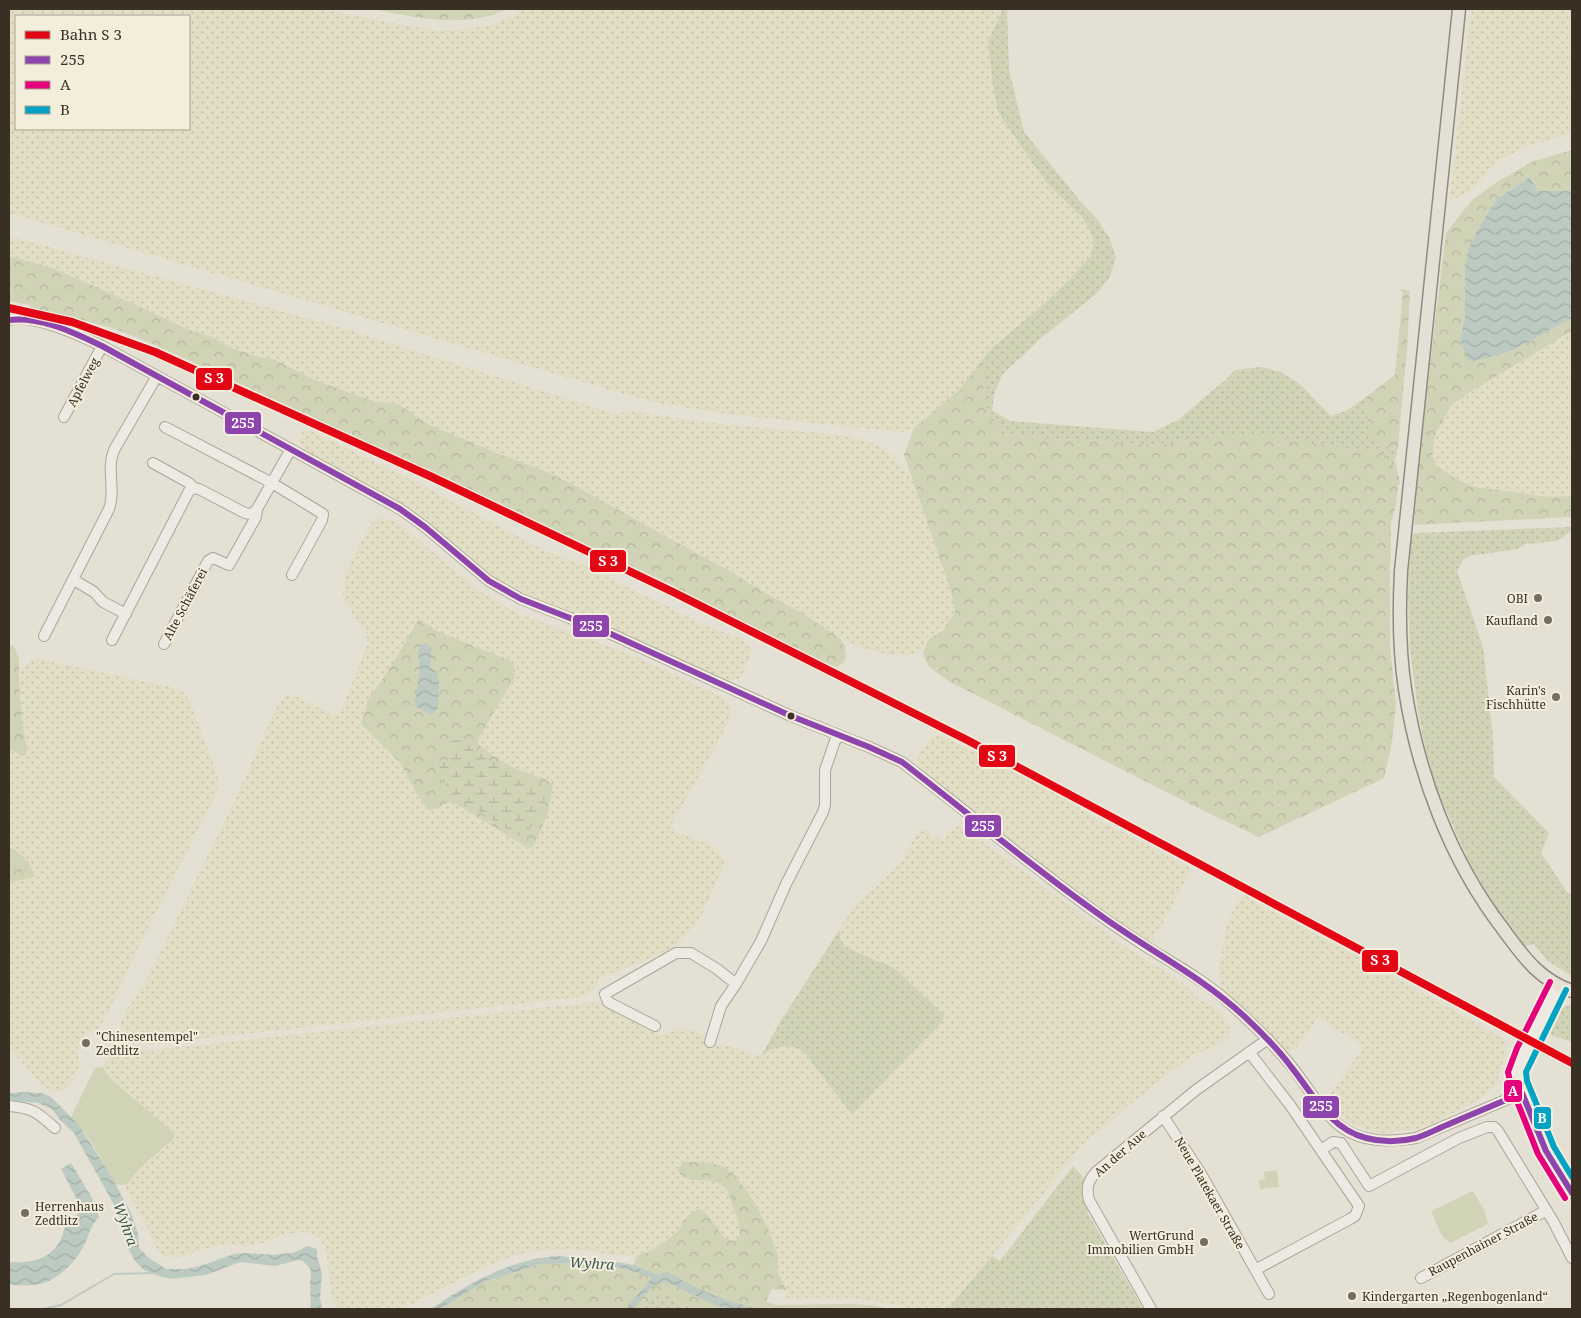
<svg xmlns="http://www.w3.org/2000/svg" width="1581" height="1318" font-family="'Noto Serif',serif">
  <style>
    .farmland { fill: url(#farmland-dots); fill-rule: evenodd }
    .grass { fill: url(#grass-dots) }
    .forest { fill: url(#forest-crowns); fill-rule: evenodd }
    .wetland { fill: url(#wetland-marsh) }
    .green { fill: #d1d3b7 }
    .water { fill: url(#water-waves) }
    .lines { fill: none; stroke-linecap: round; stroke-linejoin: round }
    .stream { stroke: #bccac2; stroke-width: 2 }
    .minor-casing { stroke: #aaa59b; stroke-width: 12 }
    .major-casing { stroke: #8f8b82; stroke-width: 15 }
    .minor { stroke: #edeae3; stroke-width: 10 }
    .major { stroke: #e4e0d6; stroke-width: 12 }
    .bus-1-casing { stroke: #f3eddb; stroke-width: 10 }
    .bus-2-casing { stroke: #f3eddb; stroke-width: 10 }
    .bus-3-casing { stroke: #f3eddb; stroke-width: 10 }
    .bus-1 { stroke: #8e44ad; stroke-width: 6 }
    .bus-2 { stroke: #e5007d; stroke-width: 6 }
    .bus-3 { stroke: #03a3c5; stroke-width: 6 }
    .rail-1-casing { stroke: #f3eddb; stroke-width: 11 }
    .rail-1 { stroke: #e30614; stroke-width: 8 }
    .bus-dot { fill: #392f23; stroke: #f3eddb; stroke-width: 2 }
    .poi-dot { fill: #756d61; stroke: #f3eddb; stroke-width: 2 }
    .labels { text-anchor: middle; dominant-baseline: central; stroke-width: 4; stroke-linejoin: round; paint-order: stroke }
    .street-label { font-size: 12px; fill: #392f23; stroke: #f3eddb }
    .poi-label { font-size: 12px; fill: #392f23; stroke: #f3eddb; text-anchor: end }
    .water-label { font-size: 14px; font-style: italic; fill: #345757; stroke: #f3eddb }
    .line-badge { stroke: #f3eddb; stroke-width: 2 }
    .badge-label { font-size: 14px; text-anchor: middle; font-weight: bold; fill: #fff }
  </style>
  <defs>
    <pattern id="farmland-dots" width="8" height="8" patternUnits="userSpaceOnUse" patternTransform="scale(1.25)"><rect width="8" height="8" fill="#e2dec5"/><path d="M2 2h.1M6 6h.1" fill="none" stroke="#c3bfa9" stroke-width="1.8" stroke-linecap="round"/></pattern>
    <pattern id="grass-dots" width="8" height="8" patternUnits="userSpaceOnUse" patternTransform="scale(1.25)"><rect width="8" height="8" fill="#d1d3b7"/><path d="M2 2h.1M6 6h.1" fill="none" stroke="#b4b59d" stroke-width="1.8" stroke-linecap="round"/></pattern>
    <pattern id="forest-crowns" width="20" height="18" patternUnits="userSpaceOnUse" patternTransform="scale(1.25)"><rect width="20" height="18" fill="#d1d3b7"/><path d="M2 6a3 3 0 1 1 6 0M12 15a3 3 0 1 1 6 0" fill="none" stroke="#b4b59d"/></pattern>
    <pattern id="wetland-marsh" width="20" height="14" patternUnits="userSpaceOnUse" patternTransform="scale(1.25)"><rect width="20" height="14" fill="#d1d3b7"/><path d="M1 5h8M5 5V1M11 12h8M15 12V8" fill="none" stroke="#b4b59d"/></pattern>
    <pattern id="water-waves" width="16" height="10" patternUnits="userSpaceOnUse" patternTransform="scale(1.25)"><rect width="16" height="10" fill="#bccac2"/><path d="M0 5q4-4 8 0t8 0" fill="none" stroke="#a2aea6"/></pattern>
  </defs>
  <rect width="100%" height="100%" fill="#e4e0d3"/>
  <!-- farmland -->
  <path class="farmland" d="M9 9H322L375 20 438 31 462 30 491 25 515 15 523 9H1003L988 41 993 86 1046 182 1083 219 1090 230 1094 242 1091 256 1069 280 1043 305 993 347 960 389 914 428 901 432 726 414 652 402 9 213ZM16 16H189V129H16Z
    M1471 9H1572V133L1522 148 1503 158 1493 166 1472 190 1457 198 1450 199Z
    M9 236 336 326 615 414 630 411 704 422 841 435 865 440 880 446 892 455 910 474 951 591 955 612 949 624 927 638 924 646 919 651 909 655 886 654 860 647 840 638 802 613 758 589 735 574 672 538 533 467 499 454 430 425 415 416 399 404 376 402 317 381 273 359 256 356 234 349 212 337 189 330 132 303 53 268 9 256Z
    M1572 331V496L1549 497 1476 487 1460 481 1437 466 1432 454 1436 432 1451 406 1470 392Z
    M305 431 313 432 408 478 544 550 583 565 709 627 742 639 751 649 748 662 741 676 739 678 732 681H721L618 631 549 606 533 599 518 588 507 587 500 585 409 510 310 454 300 443V436L301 433Z
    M380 517 393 521 408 531 469 583 487 596 516 613 632 655 722 697 727 701 731 709 730 716 720 739 671 825 675 831 714 847 722 855 724 862 723 867 698 922 674 947 639 963 609 974 601 978 594 989 588 994 582 997 151 1044 139 1043 134 1041 126 1036 120 1025 125 1012 145 983 230 811 278 704 285 697 291 696 298 697 334 716 339 713 343 706 368 642 367 637 345 601 343 593 344 581 346 572 369 527 374 521ZM419 620 439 632 471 645 493 715 480 736 478 744 498 760 518 770 528 848 451 801 430 811 416 793 401 764 361 724 368 700 390 668Z
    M40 659 178 689 186 694 190 702 218 776V784L216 794 144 936 105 1019 98 1029 92 1031 80 1040 77 1051 80 1063 74 1080 63 1091 53 1092 42 1085 9 1048V882L15 881 33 872 30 866 21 854 9 847V748L22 755 27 750 22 722 19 680 22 669 26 665 32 661Z
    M938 735 942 736 1058 795 1106 825 1119 830 1188 867 1191 870 1190 872 1153 941 1149 942 1142 938 1072 888 918 766 917 760 923 747 931 738Z
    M957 826 964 828 1124 946 1182 982 1199 999 1218 1010 1230 1027V1032L1227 1038 1209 1049 1193 1055 1159 1081 1087 1140 1077 1151 1071 1161 1051 1183 1037 1202 948 1309H909L893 1304 854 1298H786V1290L778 1273 777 1254 772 1237 742 1182 680 1174 685 1178 691 1180H708L719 1184 724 1187 730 1196 732 1207 738 1221 740 1232 739 1238 735 1240 729 1241 725 1239 715 1228 710 1217 684 1221 681 1227 675 1233 647 1253 636 1257 568 1249 527 1252 501 1260 482 1268 402 1309H340L338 1308 333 1301 329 1279 328 1261 325 1247 319 1238 312 1233 299 1232 283 1235 262 1243 245 1247 237 1244 212 1247 196 1251 180 1257H167L159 1252 152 1240 149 1230 136 1208 126 1190V1185L140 1168 153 1158 174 1137 111 1079 102 1067 106 1060 116 1054 597 1002 603 1004 662 1035 667 1034 680 1028 694 1030 707 1037V1045L730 1046 756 1055 761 1056 768 1051 779 1047 790 1046 797 1047 804 1052 849 1111 853 1113 913 1052 923 1040 887 964 876 961 844 946 840 938V929L843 923 860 901 891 873 900 863 915 837 923 829 931 835 943 840 953 828Z
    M1243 896H1247L1258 904 1369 963 1504 1039 1507 1046 1497 1082 1493 1087 1478 1100 1435 1122 1416 1129 1386 1133 1374 1132 1357 1126 1339 1115 1326 1100 1327 1098 1364 1047 1318 1017 1296 1049 1287 1051 1283 1049 1221 988 1218 971 1227 923 1239 899Z"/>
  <!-- grass -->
  <path class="grass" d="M1003 9H1007L1009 70 1024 132 1080 201 1096 218 1109 237 1116 257 1110 277 1096 294 1040 339 1002 375 994 394 992 411 1011 421 1153 432 1178 420 1213 390 1223 382 1235 370 1261 367 1281 372 1300 384 1331 416 1346 411 1370 394 1364 404 1394 449 1398 446 1395 461 1400 483 1398 486 1380 451 1204 438 1159 445 1002 435 984 403 983 359 993 347 1043 305 1069 280 1091 256 1094 242 1090 230 1083 219 1046 182 1007 126 998 111 993 86 988 41Z
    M1572 527V531L1557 541 1526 544 1517 549 1469 556 1463 560 1457 571 1483 647 1493 736 1494 777 1549 833 1541 853 1568 893H1572V976L1548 961 1534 944 1525 946 1497 910 1471 866 1436 788 1426 751 1419 718 1410 649 1408 596 1411 536 1415 533Z
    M840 929V938L844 946 876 961 887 964 898 971 944 1015V1017L941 1023 853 1113 849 1111 804 1052C790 1042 775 1046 761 1056L782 1019Z
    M1572 1004V1042L1551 1035 1543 1023C1551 1012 1560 1008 1572 1004Z
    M1073 1166 1086 1180 1090 1210 1087 1212 1143 1309H948L992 1256 1000 1261Z
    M657 1293 668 1296 694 1309H640Z"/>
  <!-- forest -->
  <path class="forest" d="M373 9H508C465 29 417 18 373 9Z
    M1572 150V192L1570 191H1537L1530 177 1497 199 1481 224 1468 249 1465 271V316L1460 340 1514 350 1572 318V331L1470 392 1451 406 1436 432 1432 454 1437 466 1460 481 1476 487 1549 497 1572 496V517L1414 525 1420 445 1446 233 1472 200 1494 184 1531 162Z
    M9 256 53 268 132 303 189 330 212 337 234 349 256 356 273 359 317 381 376 402 399 404 415 416 430 425 499 454 535 467 564 480 735 574 758 589 802 613 840 638 845 647 846 656 844 662 837 667 829 665 714 607 467 488 153 344 110 327 30 309V305L9 301Z
    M1400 289 1410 291 1407 349 1398 446 1394 449 1377 444 1371 433 1364 404 1370 394 1395 375 1403 293Z
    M983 359 984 403 1002 435 1159 445 1204 438 1265 434 1326 446 1380 451 1392 463 1398 486 1396 505 1391 523 1390 576V646L1396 705 1392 743 1384 778 1259 837 1192 805 974 694 950 682 928 666 923 653 928 640 944 629 955 612 951 591 904 455 914 428 960 389Z
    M419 619 439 632 511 661 515 669 514 678 480 736 478 744C490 754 502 762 516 769 528 774 543 775 553 785L548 814 533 847 528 848 451 801 430 811 416 793 401 764 361 724 368 700 390 668ZM432 648 429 668 415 699 421 673 420 662Z
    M13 645 19 658V680L22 722 27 750 26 755 22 756 9 748V647Z
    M9 847C21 853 31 862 34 876L32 878 9 882Z
    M683 1162C695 1162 710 1161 722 1166 742 1173 772 1232 777 1253 779 1259 777 1266 778 1273 779 1275 785 1287 786 1290L772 1289 766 1301 775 1305 851 1304 869 1305 892 1309H694L668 1296 657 1293 640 1309H440L486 1281 541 1264 591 1263 632 1271 636 1257C649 1252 670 1240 680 1228 681 1226 682 1223 683 1221 687 1216 694 1212 700 1209 714 1213 721 1250 739 1238 742 1226 736 1218 733 1208 730 1200 730 1192 723 1186 711 1175 684 1187 678 1170Z"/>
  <!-- wetland -->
  <path class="wetland" d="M460 740 497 764 538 783 545 788V798L528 833 519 836 455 797 442 780 439 764 448 760 450 741Z"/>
  <!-- green -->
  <path class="green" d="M102 1067 111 1079 174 1133V1137L171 1141 140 1168 126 1185 114 1184C106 1165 85 1130 71 1117L95 1068Z
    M1277 1170 1279 1187 1260 1189 1259 1180 1265 1179 1264 1172Z
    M1473 1191 1485 1212 1488 1224 1450 1243 1442 1236 1431 1211Z"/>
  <!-- water -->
  <path class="water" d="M1530 177 1537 191H1570L1572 192V318L1514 350 1472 362 1467 358 1460 340 1465 316V271L1468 249 1481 224 1497 199Z
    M426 643 432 648 430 668 437 672 439 682 438 708 431 715 415 706C415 686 424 673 417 653L420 646Z
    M23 1092 42 1093 51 1097 78 1124 110 1174 131 1213 138 1234 139 1248 149 1258 166 1269H187L203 1265 234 1254 247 1253 274 1255 296 1252 307 1246 317 1249V1257L322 1273 320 1298 322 1309H311L310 1284 311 1272 310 1268 303 1261 298 1260 275 1266 240 1262 206 1275 171 1279 162 1277 144 1270 135 1261 129 1250 123 1226 117 1210 74 1133 60 1120 52 1109 38 1103 9 1100V1093Z
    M71 1163 92 1198 99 1217C90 1226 89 1236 83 1247 76 1262 56 1281 40 1284 31 1286 22 1285 13 1285L9 1284V1262C28 1263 47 1261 58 1244 63 1238 63 1228 68 1222 72 1217 79 1215 82 1209L61 1169Z
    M558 1256 600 1260 629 1264 659 1275 665 1272H668C701 1291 723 1301 760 1309 746 1309 731 1311 718 1306 708 1303 671 1282 665 1282 651 1283 641 1299 634 1309H625L652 1278 632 1271 596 1263 541 1264 486 1281 440 1309H431C468 1284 512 1258 558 1256Z"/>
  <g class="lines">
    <!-- stream -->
    <path class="stream" d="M43 1309 61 1305 114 1274 152 1273"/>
    <!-- minor casing -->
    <g class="minor-casing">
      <path id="minor" d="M9 320C31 313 81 336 102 346L400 509 425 527 489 581 521 599 611 634 791 716 869 747 902 762C966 811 1028 863 1094 911 1112 924 1131 937 1150 949 1176 965 1203 980 1226 1000 1250 1021 1272 1042 1292 1067 1307 1086 1321 1111 1340 1126 1362 1143 1390 1142 1416 1138L1522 1093
        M64 417 102 346
        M165 427 272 483 323 514 322 520 292 575
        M153 463 189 483 194 488
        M74 580 94 592 103 602 126 614
        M44 636 109 509C116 490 106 469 114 450L157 376
        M112 640 189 491 194 488 199 489 243 512C249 515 252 514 257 509L291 449
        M164 644 208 561 213 558 229 565 256 517 257 509
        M1558 986 1525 1052 1517 1071 1519 1083 1536 1128 1546 1151 1572 1193
        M655 1026 608 1002 605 994 676 953H691L717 969 736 984
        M710 1042 721 1006 736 984 761 941 786 884 823 812 825 805V770L837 735
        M1249 1052 1290 1105 1359 1206 1355 1216 1350 1219 1255 1270
        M9 1106C33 1108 37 1112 55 1128
        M1163 1116 1200 1172 1269 1294
        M1321 1150 1333 1142 1341 1143 1369 1186 1459 1138 1487 1127H1494L1498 1131 1553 1221 1572 1258
        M1421 1278 1545 1211
        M1151 1309 1089 1200C1086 1188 1088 1181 1096 1172L1196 1090 1268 1039"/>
    </g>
    <!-- major casing -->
    <g class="major-casing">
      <path id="major" d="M1459 9 1401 571C1399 610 1399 650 1405 689 1418 774 1450 860 1503 929 1523 956 1539 980 1572 991"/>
    </g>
    <!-- minor -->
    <use href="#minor" class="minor"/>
    <!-- major -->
    <use href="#major" class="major"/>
    <!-- bus-1 casing -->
    <g class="bus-1-casing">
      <path id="bus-1" d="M9 320C41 316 74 333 102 346L400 509 425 527 489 581 521 599 611 634 791 716 869 747 902 762C968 813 1032 867 1100 915 1148 950 1201 976 1245 1017 1262 1033 1278 1049 1292 1068 1313 1094 1330 1129 1366 1138 1381 1142 1400 1142 1416 1138 1426 1135 1437 1129 1447 1125 1472 1114 1497 1104 1522 1093
        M1522 1093 1546 1151 1572 1193"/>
    </g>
    <!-- bus-2 casing -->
    <g class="bus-2-casing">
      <path id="bus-2" d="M1550 982 1517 1048 1508 1072 1511 1086 1538 1154 1565 1198"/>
    </g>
    <!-- bus-3 casing -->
    <g class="bus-3-casing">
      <path id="bus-3" d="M1566 990 1526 1072 1527 1081 1554 1147 1572 1177"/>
    </g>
    <!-- bus-1 -->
    <use href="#bus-1" class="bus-1"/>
    <!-- bus-2 -->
    <use href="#bus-2" class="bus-2"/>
    <!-- bus-3 -->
    <use href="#bus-3" class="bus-3"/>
    <!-- rail-1 casing -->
    <g class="rail-1-casing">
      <path id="rail-1" d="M9 308 72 322 155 352 432 477 673 592 969 741 1572 1063"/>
    </g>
    <!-- rail-1 -->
    <use href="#rail-1" class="rail-1"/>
  </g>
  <!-- markers -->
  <g class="bus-dot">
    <circle cx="196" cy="397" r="4.5"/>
    <circle cx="791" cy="716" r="4.5"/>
  </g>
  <g class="poi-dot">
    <circle cx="1538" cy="598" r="5"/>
    <circle cx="1548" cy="620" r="5"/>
    <circle cx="1556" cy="697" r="5"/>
    <circle cx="86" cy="1043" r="5"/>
    <circle cx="25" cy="1213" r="5"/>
    <circle cx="1204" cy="1242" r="5"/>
    <circle cx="1352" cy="1296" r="5"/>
  </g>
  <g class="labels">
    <!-- street labels -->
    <g class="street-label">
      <text transform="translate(83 382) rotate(-62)">Apfelweg</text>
      <text transform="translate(185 604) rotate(-62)">Alte Schäferei</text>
      <text transform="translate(1120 1153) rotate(-41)">An der Aue</text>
      <text transform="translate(1210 1193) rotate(60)">Neue Platekaer Straße</text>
      <text transform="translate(1483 1244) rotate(-28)">Raupenhainer Straße</text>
    </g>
    <!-- poi labels -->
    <g class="poi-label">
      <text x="1528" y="598">OBI</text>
      <text x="1538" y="620">Kaufland</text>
      <text x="1546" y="690">Karin's<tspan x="1546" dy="14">Fischhütte</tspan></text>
      <text x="96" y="1036" text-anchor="start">"Chinesentempel"<tspan x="96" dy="14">Zedtlitz</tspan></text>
      <text x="35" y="1206" text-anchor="start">Herrenhaus<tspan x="35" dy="14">Zedtlitz</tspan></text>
      <text x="1194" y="1235">WertGrund<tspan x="1194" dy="14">Immobilien GmbH</tspan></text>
      <text x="1362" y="1296" text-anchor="start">Kindergarten „Regenbogenland“</text>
    </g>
    <!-- water labels -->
    <g class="water-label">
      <text transform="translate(126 1224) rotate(70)">Wyhra</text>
      <text transform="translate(592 1263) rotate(3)">Wyhra</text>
    </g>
  </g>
  <g class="line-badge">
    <rect x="195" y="367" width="38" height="24" rx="5" fill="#e30614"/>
    <rect x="224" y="411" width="38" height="24" rx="5" fill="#8e44ad"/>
    <rect x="589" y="549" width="38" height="24" rx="5" fill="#e30614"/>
    <rect x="572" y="614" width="38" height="24" rx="5" fill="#8e44ad"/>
    <rect x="978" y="744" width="38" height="24" rx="5" fill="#e30614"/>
    <rect x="964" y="814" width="38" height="24" rx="5" fill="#8e44ad"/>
    <rect x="1361" y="949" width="38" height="24" rx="5" fill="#e30614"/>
    <rect x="1503" y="1079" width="20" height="24" rx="5" fill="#e5007d"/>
    <rect x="1302" y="1095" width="38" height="24" rx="5" fill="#8e44ad"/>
    <rect x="1533" y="1106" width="19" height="24" rx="5" fill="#03a3c5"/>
  </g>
  <g class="badge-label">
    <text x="214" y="383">S 3</text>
    <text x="243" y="428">255</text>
    <text x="608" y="566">S 3</text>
    <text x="591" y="631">255</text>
    <text x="997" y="761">S 3</text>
    <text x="983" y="831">255</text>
    <text x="1380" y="965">S 3</text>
    <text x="1513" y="1096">A</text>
    <text x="1321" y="1111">255</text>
    <text x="1542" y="1123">B</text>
  </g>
  <!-- border -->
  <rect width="1581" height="1318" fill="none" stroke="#392f23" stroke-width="20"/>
  <!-- legend -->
  <rect x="15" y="15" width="175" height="115" fill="#f3eddb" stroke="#a9a191"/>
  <rect x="25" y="31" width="25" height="8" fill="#e30614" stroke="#a9a191"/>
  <text x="60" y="40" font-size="15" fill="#392f23">Bahn S 3</text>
  <rect x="25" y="56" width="25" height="8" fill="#8e44ad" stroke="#a9a191"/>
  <text x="60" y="65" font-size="15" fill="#392f23">255</text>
  <rect x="25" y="81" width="25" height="8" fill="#e5007d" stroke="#a9a191"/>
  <text x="60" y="90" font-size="15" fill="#392f23">A</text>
  <rect x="25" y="106" width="25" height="8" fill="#03a3c5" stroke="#a9a191"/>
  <text x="60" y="115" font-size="15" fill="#392f23">B</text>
</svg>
